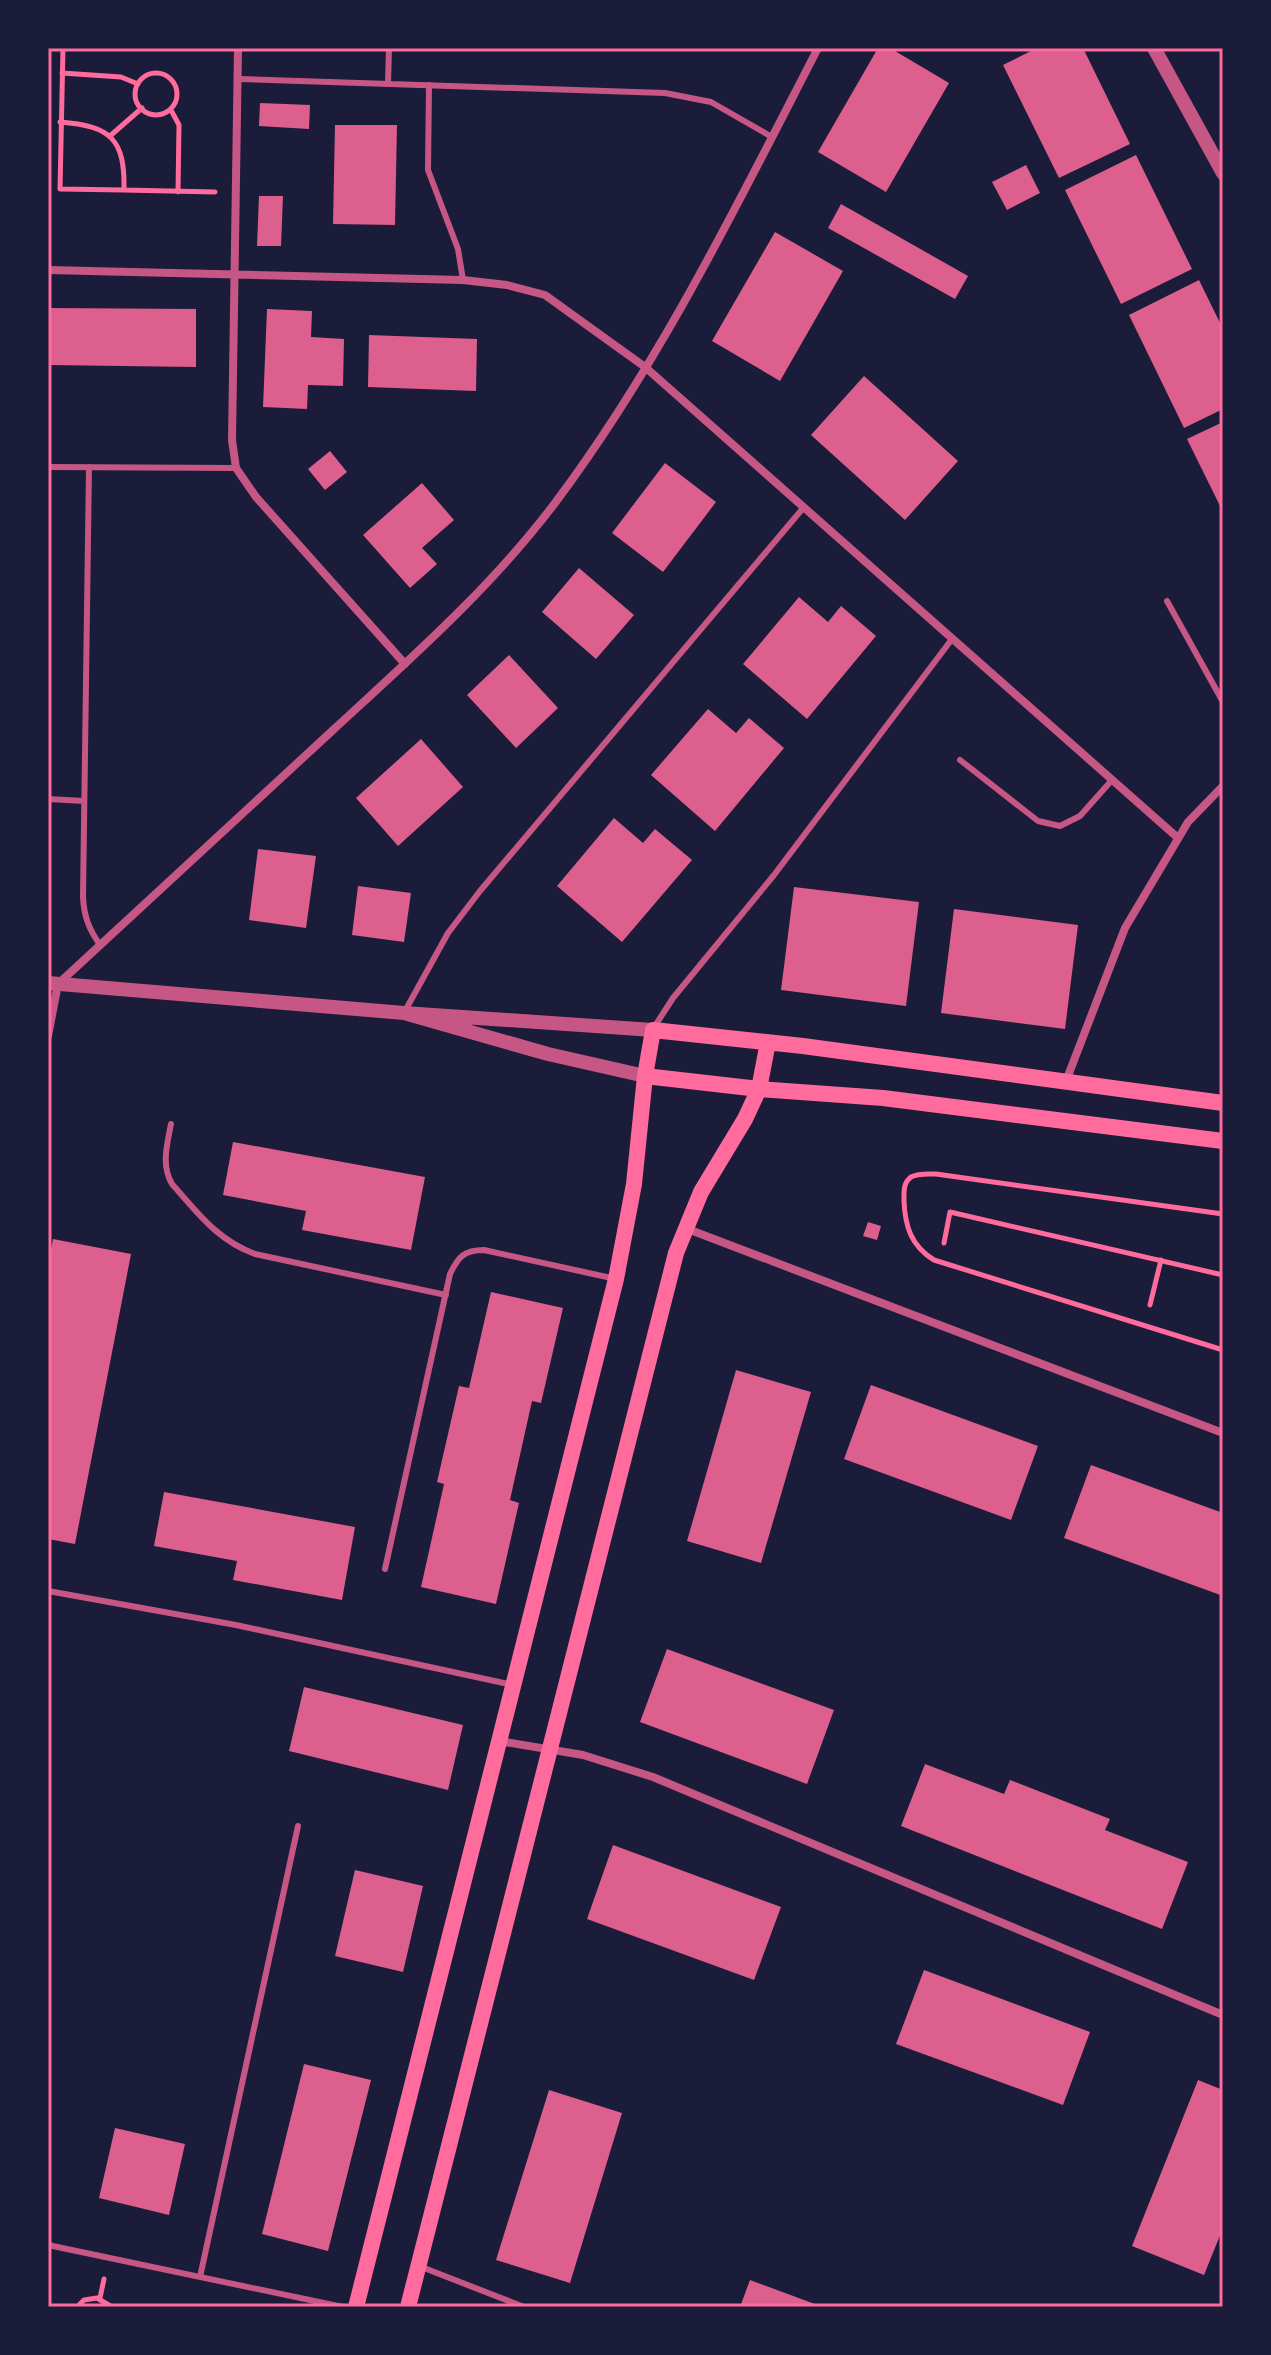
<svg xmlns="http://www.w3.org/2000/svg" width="1271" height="2355" font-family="'Public Sans',sans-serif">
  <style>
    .building { fill: #dd5f8e }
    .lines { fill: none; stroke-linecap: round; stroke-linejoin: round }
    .path { stroke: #ff6b9d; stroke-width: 5 }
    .service { stroke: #c65784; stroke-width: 6 }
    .minor { stroke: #c65784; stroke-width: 8 }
    .tertiary { stroke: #c65784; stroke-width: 14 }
    .secondary { stroke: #ff6b9d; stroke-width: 16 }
    .neatline { fill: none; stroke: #ff6b9d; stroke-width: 3 }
  </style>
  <rect width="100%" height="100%" fill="#1b1b3a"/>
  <!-- building -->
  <path class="building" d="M878 48H890L949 83 886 192 818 152Z
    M1037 48H1083L1130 144 1059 178 1003 65Z
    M260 103 310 105 309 129 259 126Z
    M335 125H397L395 225 333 224Z
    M1136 155 1192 269 1121 304 1065 190Z
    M1026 165 1040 193 1007 210 992 182Z
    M259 196H283L281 246H257Z
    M841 204 968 276 955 299 828 228Z
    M775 232 843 271 780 381 712 341Z
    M1199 280 1223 329V409L1184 428 1129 315Z
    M48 308 196 309V367L48 365Z
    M267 309 312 311 311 337 344 339 343 386 308 385 307 409 263 407Z
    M369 335 477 339 476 391 368 387Z
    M864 376 958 461 905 520 811 435Z
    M1223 422V512L1187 439Z
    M330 451 347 472 325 490 308 469Z
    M665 463 716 502 663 572 612 533Z
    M422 483 454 520 422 548 437 564 410 588 363 535Z
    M579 568 634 615 596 659 542 612Z
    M799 597 828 622 841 606 876 636 807 719 743 664Z
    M509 655 558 708 516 748 467 695Z
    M708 709 736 733 749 718 784 748 715 831 651 775Z
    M421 739 463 787 398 846 356 798Z
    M614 818 643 843 655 829 692 860 622 942 557 886Z
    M258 849 316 856 306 928 249 920Z
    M358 886 411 893 404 942 352 935Z
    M794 887 919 902 906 1006 781 990Z
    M954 909 1078 925 1065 1029 941 1013Z
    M233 1142 425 1177 411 1250 302 1230 306 1211 223 1195Z
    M868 1222 881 1226 877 1240 863 1236Z
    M53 1239 131 1254 75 1544 48 1539V1266Z
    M491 1292 563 1308 541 1403 532 1401 510 1500 519 1503 496 1604 421 1587 444 1484 437 1482 459 1386 469 1388Z
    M736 1370 811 1392 761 1563 687 1541Z
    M871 1385 1038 1446 1011 1520 844 1459Z
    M1091 1465 1223 1513V1596L1064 1538Z
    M164 1492 355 1527 342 1600 233 1580 237 1561 154 1546Z
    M667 1649 834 1710 807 1784 640 1722Z
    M304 1687 463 1725 448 1790 289 1751Z
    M925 1764 1004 1794 1010 1780 1110 1819 1105 1830 1188 1862 1162 1929 901 1826Z
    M613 1845 781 1907 754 1980 587 1919Z
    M355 1870 423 1886 403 1972 335 1956Z
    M924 1970 1090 2032 1063 2105 896 2044Z
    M304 2064 371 2080 328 2251 262 2234Z
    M1198 2080 1223 2090V2228L1204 2275 1132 2246Z
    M549 2090 622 2113 570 2283 496 2260Z
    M115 2128 185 2144 169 2215 99 2198Z
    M750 2280 823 2307H740Z"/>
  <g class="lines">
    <!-- path -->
    <path class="path" d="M62 73 121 77 138 84
      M135 94a21 21 0 1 1 42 0a21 21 0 1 1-42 0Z
      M171 110 179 125 178 192
      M60 122C111 126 125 139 124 190L60 189 63 48
      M110 136 142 108
      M124 190 215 192
      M1223 1214 936 1174C927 1174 918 1173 911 1177 903 1183 904 1192 904 1201 905 1226 911 1246 934 1260L1223 1350
      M944 1243 950 1212 1223 1275
      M1150 1305 1161 1260
      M100 2298 104 2279
      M77 2307 84 2300 97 2298 112 2307"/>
    <!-- service -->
    <path class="service" d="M238 79 665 93 711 102 772 137
      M388 84 389 48
      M429 85 428 170 458 249 463 280
      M48 467 236 468
      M89 467 83 897C84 917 89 929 100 945
      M1167 601 1223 702
      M960 760 1038 821 1060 826 1080 816 1112 780
      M48 799 84 801
      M405 1011 448 933 480 891 804 507
      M653 1029 673 998 774 875 952 639
      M171 1124C167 1145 161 1165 172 1184 198 1213 217 1240 255 1254L446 1295
      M385 1569 450 1274C458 1257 464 1250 484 1250L616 1279
      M48 1591 236 1625 513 1685
      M48 2245 343 2307
      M419 2266 524 2307
      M200 2277 298 1826"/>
    <!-- minor -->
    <path class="minor" d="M238 48 232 440 236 468 256 497 405 664
      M48 270 463 280 507 285 545 295 645 367 1178 838
      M48 1036 58 984C150 900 241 815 332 731 410 659 490 589 555 503 660 363 738 203 818 48
      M1066 1081 1125 928 1188 822 1223 786
      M685 1228 1223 1433
      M499 1741 583 1755 653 1777 1223 2015"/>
    <!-- tertiary -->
    <path class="tertiary" d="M1154 48 1223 173
      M48 983 404 1013
      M645 1076 548 1054 404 1013 653 1030"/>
    <!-- secondary -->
    <path class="secondary" d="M645 1076 759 1089 883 1098 1223 1141
      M356 2307 616 1279 634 1184 645 1076 653 1030 803 1046 1223 1103
      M408 2307 676 1253 701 1192 745 1119 759 1089 768 1042"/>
  </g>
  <!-- border -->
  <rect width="1271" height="2355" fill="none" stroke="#1b1b3a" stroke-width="100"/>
  <rect x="50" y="50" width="1171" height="2255" class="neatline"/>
</svg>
